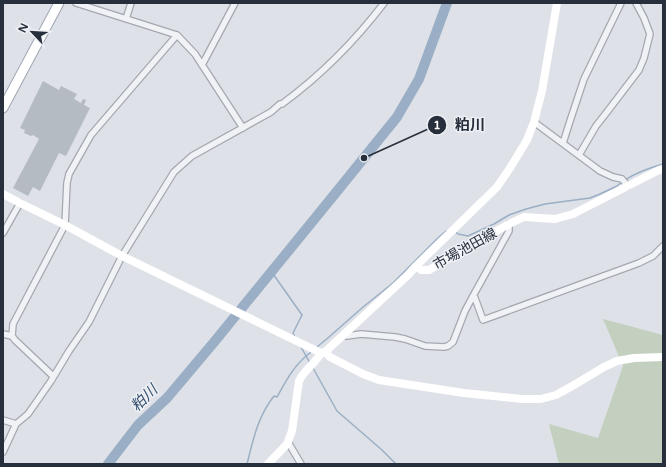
<svg xmlns="http://www.w3.org/2000/svg" width="666" height="467" font-family="'Varela Round','Noto Sans JP',sans-serif">
  <style>
    .green { fill: #c4d0bf }
    .lines { fill: none; stroke-linecap: round; stroke-linejoin: round }
    .stream { stroke: #9aafc5; stroke-width: 1.5 }
    .river { stroke: #9aafc5; stroke-width: 10 }
    .building { fill: #b5bbc3 }
    .street-casing { stroke: #a4a8b0; stroke-width: 8 }
    .primary-casing { stroke: #9ea6b2; stroke-width: 11 }
    .street { stroke: #f0f2f5; stroke-width: 5.5 }
    .secondary { stroke: #fff; stroke-width: 8 }
    .primary { stroke: #fff; stroke-width: 9 }
    .labels { text-anchor: middle; dominant-baseline: central; stroke-width: 3; stroke-linejoin: round; paint-order: stroke }
    .street-label { font-size: 14px; fill: #282f3c; stroke: #edf0f4 }
    .water-label { font-size: 15px; font-style: italic; fill: #344f6e; stroke: #edf0f4 }
    .leader { fill: none; stroke: #282f3c; stroke-width: 1.5 }
    .callout-dot { fill: #282f3c; stroke: #edf0f4; stroke-width: 1.5 }
    .mark-label { font-size: 12px; text-anchor: middle; font-weight: bold; fill: #fff }
    .callout-label { font-size: 15px; text-anchor: middle; font-weight: bold; fill: #282f3c; stroke: #edf0f4; stroke-width: 3; stroke-linejoin: round; paint-order: stroke }
  </style>
  <rect width="100%" height="100%" fill="#dee1e7"/>
  <!-- green -->
  <path class="green" d="M603 319 663 335V464H559L549 424 598 438 623 366Z"/>
  <g class="lines">
    <!-- stream -->
    <path class="stream" d="M625 180C637 172 649 168 663 164
      M456 232 458 234 468 236 494 224 509 215 526 209 545 204 590 198 600 194 617 186 622 182
      M271 271 302 315 293 333 295 337
      M301 347 310 363
      M317 347 329 337 363 307 393 283 439 237 446 231
      M313 368 337 411 382 450 396 464
      M247 464C253 440 258 416 274 396L277 397C287 379 294 365 311 352"/>
    <!-- river -->
    <path class="river" d="M108 464 138 425 167 398 215 341 334 195 397 117 419 79 447 3"/>
  </g>
  <!-- building -->
  <path class="building" d="M43 81 59 90 61 86 77 94 74 99 81 103 83 99 86 100 84 105 90 108 66 156 59 153 40 191 33 187 28 196 13 188 39 139 33 135 31 136 24 133 25 130 20 128Z"/>
  <g class="lines">
    <!-- street casing -->
    <g class="street-casing">
      <path id="street" d="M76 3 177 35 195 54 243 128
        M126 19 131 3
        M202 65 235 3
        M534 122 600 171 613 177 622 179 628 186
        M563 143 570 121 584 79 621 3
        M579 155 596 126 607 112 639 70 644 58 650 34 644 18 636 3
        M3 233 20 203
        M473 296 475 298 483 320 639 263 653 256 663 246
        M3 334 12 336
        M344 335 347 336 361 334 395 337 405 339 425 346 444 347 448 346 453 342 465 311 473 296 509 231V224
        M53 376 15 340 12 336 13 324 65 225 67 183 69 174 91 135 177 35
        M3 420 16 424
        M288 442 301 464
        M3 452 16 424 28 414 51 381 69 351 89 322 122 256 174 172 192 156 271 112 280 104H282C320 76 355 41 384 3"/>
    </g>
    <!-- primary casing -->
    <g class="primary-casing">
      <path id="primary" d="M3 108 59 3"/>
    </g>
    <!-- street -->
    <use href="#street" class="street"/>
    <!-- secondary -->
    <path class="secondary" d="M3 194 20 203 65 225 122 256 321 353
      M416 266 497 187 510 168 527 140 534 122 542 91 557 3
      M325 352 330 357 363 374 379 380 464 393 522 399H541L556 395 574 385 604 367 617 361 634 358 663 357
      M268 464 287 444 292 431 299 381C304 370 315 364 321 353L325 352 408 275 416 266 421 270H429L509 224 524 217 555 219 573 214 659 170 663 169"/>
    <!-- primary -->
    <use href="#primary" class="primary"/>
  </g>
  <g class="labels">
    <!-- street labels -->
    <g class="street-label">
      <text transform="translate(465 249) rotate(-29)">市場池田線</text>
    </g>
    <!-- water labels -->
    <g class="water-label">
      <text transform="translate(144 398) rotate(-44)">粕川</text>
    </g>
  </g>
  <!-- callouts -->
  <path class="leader" d="M364 158L437 125"/>
  <g class="callout-dot">
    <circle cx="364" cy="158" r="4"/>
    <circle cx="437" cy="125" r="10"/>
  </g>
  <g class="mark-label">
    <text x="437" y="129">1</text>
  </g>
  <g class="callout-label">
    <text x="470" y="130">粕川</text>
  </g>
  <!-- border -->
  <rect width="666" height="467" fill="none" stroke="#282f3c" stroke-width="8"/>
  <!-- north arrow -->
  <g transform="translate(32 32) rotate(295)" stroke="#edf0f4" stroke-width="3" paint-order="stroke">
  <path d="M0-3L7 15L0 10L-7 15Z" fill="#282f3c"/>
  <text y="-6" font-size="11" font-weight="bold" text-anchor="middle" fill="#282f3c">N</text>
  </g>
</svg>
